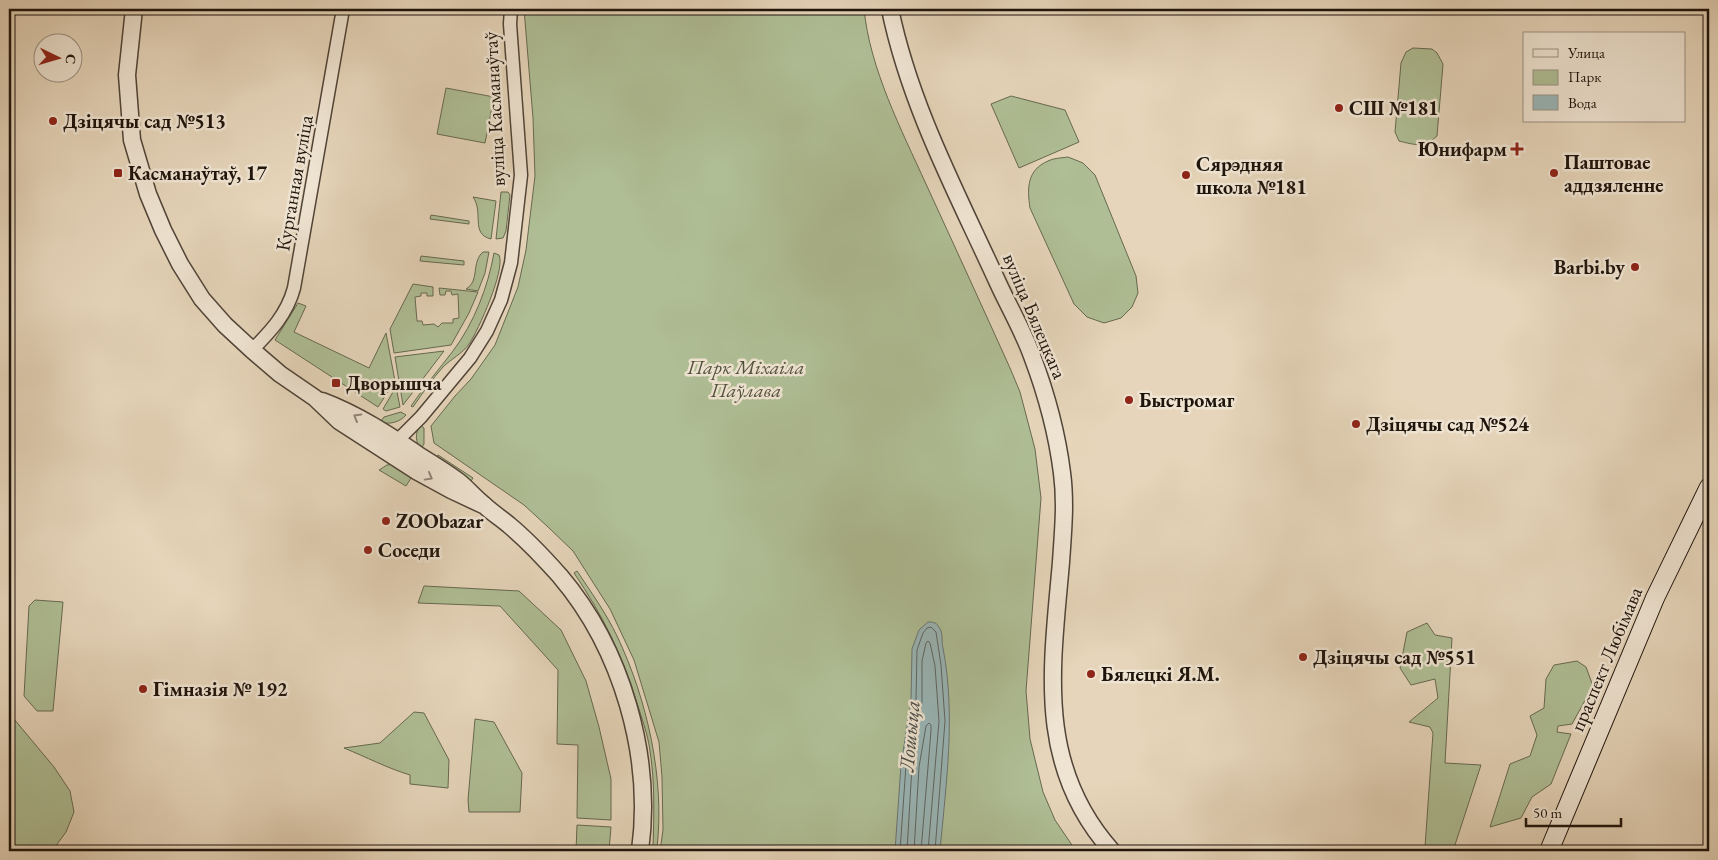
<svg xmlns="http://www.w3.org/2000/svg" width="1718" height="860" font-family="'EB Garamond',serif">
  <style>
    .green { fill: #afbe95; stroke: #666950 }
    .water { fill: #99b6b8; stroke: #687573 }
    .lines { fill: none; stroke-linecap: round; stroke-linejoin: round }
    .shore { stroke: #5c6562; stroke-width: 1 }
    .minor-casing { stroke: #504438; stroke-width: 15 }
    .tertiary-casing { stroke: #504438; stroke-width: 19 }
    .secondary-casing { stroke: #1e140c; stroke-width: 20 }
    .minor { stroke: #efe4d2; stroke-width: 12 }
    .tertiary { stroke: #efe4d2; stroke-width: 16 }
    .secondary { stroke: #efe4d2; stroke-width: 18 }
    .oneway { stroke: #918679 }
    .poi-dot { fill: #8f2418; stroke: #efe4d2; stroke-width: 2 }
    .labels { text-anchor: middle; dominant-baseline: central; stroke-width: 5; stroke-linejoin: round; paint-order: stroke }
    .poi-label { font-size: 20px; font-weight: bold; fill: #1e140c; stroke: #efe4d2; text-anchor: start }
    .street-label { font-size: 20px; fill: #1e140c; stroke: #efe4d2 }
    .park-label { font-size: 20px; font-style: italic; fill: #51503c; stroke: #efe4d2 }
    .water-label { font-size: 21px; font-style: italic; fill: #494d48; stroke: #efe4d2 }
  </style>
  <rect width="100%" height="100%" fill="#e6d5ba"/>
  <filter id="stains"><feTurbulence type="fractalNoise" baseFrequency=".004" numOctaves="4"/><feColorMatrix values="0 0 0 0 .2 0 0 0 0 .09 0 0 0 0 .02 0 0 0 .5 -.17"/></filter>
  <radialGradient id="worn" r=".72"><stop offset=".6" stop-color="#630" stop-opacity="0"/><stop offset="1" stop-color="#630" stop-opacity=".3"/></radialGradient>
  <!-- green -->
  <path class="green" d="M524 9H864C870 69 901 129 926 184 954 245 982 306 1010 368L1020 392 1035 449 1041 498 1026 691 1030 739 1043 792 1055 820 1076 851H660L663 830 662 777 659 742 634 660 610 609 573 551 548 527 524 505 434 443 431 426 455 396 471 379 495 345 518 287 526 250 535 176 533 118Z
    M1413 48 1432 49 1437 53 1443 64 1437 136C1424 148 1415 145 1399 141L1395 132 1401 63 1406 52Z
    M446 88 494 97 485 143 437 134Z
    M1011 96 1065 110 1079 142 1019 168 991 104Z
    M1068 157 1083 163 1095 175 1136 276 1138 293 1132 307 1121 318 1104 323 1087 317 1074 304 1030 208C1027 188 1027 170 1048 161 1053 158 1062 158 1068 157Z
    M501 192H508L510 195 506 231 503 238 496 239Z
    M473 197 496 201 491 239C470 234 484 212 473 197Z
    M431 215 469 221V224L430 219Z
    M483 252H489L485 273 478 291 466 289C480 281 471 262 483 252Z
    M494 253 499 255C506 269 478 331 469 344 462 354 451 359 443 367 432 379 422 394 413 407L411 406C424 387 439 369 453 351 474 323 488 287 494 253Z
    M421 256 464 261V265L420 261Z
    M413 284 433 287V296H427V293H421V296L415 297 417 321H422L423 325 434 324 438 327 442 323H453V319L459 318 458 294 452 295 451 291H446L445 295H440L439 288 478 292 469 313 451 345 394 353 390 329Z
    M298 303 306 306 294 332 369 368 386 333 395 381 378 407 275 340Z
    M444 351 403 405 395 357Z
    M396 387 400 407 386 411 383 409Z
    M401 412 406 415C400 422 390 425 380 422L384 417Z
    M420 425 424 428V444L421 449C415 442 415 433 420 425Z
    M438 455 473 478 471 481 436 459Z
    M394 464 413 475 406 486 379 470 387 465Z
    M577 571C591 592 606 613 617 636 647 699 665 778 657 848L653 847C654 815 655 783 650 751 648 735 642 719 637 703 623 656 602 614 574 573Z
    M424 586 519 591 561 630 586 681 599 727 611 779V820L577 818 578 745 557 744 558 670 500 606 418 603Z
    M35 600 63 602 53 711H37L24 696 29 606Z
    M1427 623 1435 635 1452 638 1445 763 1481 765 1453 851H1421L1425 847 1433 733 1430 727 1409 722 1438 698 1435 679 1411 685 1400 668 1407 632Z
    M1577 661 1586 667 1593 686 1572 724 1558 726 1557 732 1571 734 1551 784 1532 797 1521 818 1490 827 1510 764 1530 756 1537 735 1530 716 1544 708 1546 679 1554 665Z
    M414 712 424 713 449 760 448 788 410 784V775C387 768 366 757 344 748L380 743Z
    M9 713 54 767 70 791 74 812 66 832 52 851H9Z
    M475 719 494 722 522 773 520 812H469L468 800Z
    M577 825 611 827 609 851H576Z"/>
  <!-- water -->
  <path class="water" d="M928 622C932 622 936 622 938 626 944 632 941 641 943 648 956 716 946 783 940 851H895L901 765 911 701 912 649 919 630Z"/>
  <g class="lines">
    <!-- shore -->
    <path class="shore" d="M900 851 906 765 916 701 917 650 923 633 927 628 931 627 936 632 941 665 945 721 935 851
      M907 851 912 766 922 702V661L926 643 928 641 930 643 935 666 939 721 928 851
      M914 851 919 767 926 726 929 723 931 725V731L921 851"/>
    <!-- minor casing -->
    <g class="minor-casing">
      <path id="minor" d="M252 350C271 331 287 314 294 288L343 9
        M392 446 421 417 470 358 487 331 501 300 511 263 521 175 510 24 511 9"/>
    </g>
    <!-- tertiary casing -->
    <g class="tertiary-casing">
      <path id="tertiary" d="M134 9 127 75 132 140 148 194 163 230 180 264 202 299 225 325 252 350 280 374 315 398 339 421 418 472 451 490 483 505
        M890 9C910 106 957 193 998 283 1009 307 1023 331 1032 356 1046 393 1057 433 1062 473 1066 503 1063 532 1061 562 1052 667 1035 765 1112 851
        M322 401C357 414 389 435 420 456 433 464 446 472 458 481 467 488 474 497 483 504 491 512 501 518 509 525 527 540 544 558 560 576 622 649 653 756 640 851"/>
    </g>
    <!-- secondary casing -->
    <g class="secondary-casing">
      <path id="secondary" d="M1549 851 1655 598 1709 487"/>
    </g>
    <!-- minor -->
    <use href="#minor" class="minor"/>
    <!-- tertiary -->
    <use href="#tertiary" class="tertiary"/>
    <!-- secondary -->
    <use href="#secondary" class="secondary"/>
  </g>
  <!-- one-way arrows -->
  <defs><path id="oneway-chevron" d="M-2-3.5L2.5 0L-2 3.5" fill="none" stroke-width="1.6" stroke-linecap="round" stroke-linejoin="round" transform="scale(1.25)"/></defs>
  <g class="oneway">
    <use href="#oneway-chevron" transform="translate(357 417) rotate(-150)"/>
    <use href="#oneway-chevron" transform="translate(429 477) rotate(29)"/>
  </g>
  <!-- markers -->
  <g class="poi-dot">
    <circle cx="1339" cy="108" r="5"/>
    <circle cx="53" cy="121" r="5"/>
    <path d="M1514.5 141.5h5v5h5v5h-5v5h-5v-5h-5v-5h5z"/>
    <rect x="113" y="168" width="10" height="10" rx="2.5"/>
    <circle cx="1554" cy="173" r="5"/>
    <circle cx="1186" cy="175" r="5"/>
    <circle cx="1635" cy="267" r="5"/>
    <rect x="331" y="378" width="10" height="10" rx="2.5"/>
    <circle cx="1129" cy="400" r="5"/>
    <circle cx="1356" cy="424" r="5"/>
    <circle cx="386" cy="521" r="5"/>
    <circle cx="368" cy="550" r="5"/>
    <circle cx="1303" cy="657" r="5"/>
    <circle cx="1091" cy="674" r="5"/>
    <circle cx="143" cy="689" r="5"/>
  </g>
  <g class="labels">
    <!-- poi labels -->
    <g class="poi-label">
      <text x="1349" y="108">СШ №181</text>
      <text x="63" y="121">Дзіцячы сад №513</text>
      <text x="1507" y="149" text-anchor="end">Юнифарм</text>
      <text x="1564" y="162">Паштовае<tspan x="1564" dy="23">аддзяленне</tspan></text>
      <text x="1196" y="164">Сярэдняя<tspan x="1196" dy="23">школа №181</tspan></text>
      <text x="128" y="173">Касманаўтаў, 17</text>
      <text x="1625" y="267" text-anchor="end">Barbi.by</text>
      <text x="346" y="383">Дворышча</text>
      <text x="1139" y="400">Быстромаг</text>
      <text x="1366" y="424">Дзіцячы сад №524</text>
      <text x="396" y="521">ZOObazar</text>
      <text x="378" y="550">Соседи</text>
      <text x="1313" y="657">Дзіцячы сад №551</text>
      <text x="1101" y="674">Бялецкі Я.М.</text>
      <text x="153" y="689">Гімназія № 192</text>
    </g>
    <!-- street labels -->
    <g class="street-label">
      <text transform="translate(494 109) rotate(-93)">вуліца Касманаўтаў</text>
      <text transform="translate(294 183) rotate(-80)">Курганная вуліца</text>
      <text transform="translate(1035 316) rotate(67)">вуліца Бялецкага</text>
      <text transform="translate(1606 659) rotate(-67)">праспект Любімава</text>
    </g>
    <!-- park labels -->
    <g class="park-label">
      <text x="746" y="367">Парк Міхаіла<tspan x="746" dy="23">Паўлава</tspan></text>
    </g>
    <!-- water labels -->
    <g class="water-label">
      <text transform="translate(909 736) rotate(-85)">Лошыца</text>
    </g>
  </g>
  <!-- margin -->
  <rect width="1718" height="860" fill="none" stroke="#e6d5ba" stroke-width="30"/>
  <rect x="10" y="10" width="1698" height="840" fill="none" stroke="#1e140c" stroke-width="2.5"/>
  <rect x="15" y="15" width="1688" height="830" fill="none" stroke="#1e140c"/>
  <!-- legend -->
  <rect x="1523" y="32" width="162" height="90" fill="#efe4d2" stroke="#9b9183"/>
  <rect x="1533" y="49" width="25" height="8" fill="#efe4d2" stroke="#9b9183"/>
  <text x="1568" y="58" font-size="15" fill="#1e140c">Улица</text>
  <rect x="1533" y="70" width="25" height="15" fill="#afbe95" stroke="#9b9183"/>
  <text x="1568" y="82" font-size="15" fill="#1e140c">Парк</text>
  <rect x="1533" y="95" width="25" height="15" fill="#99b6b8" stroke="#9b9183"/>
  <text x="1568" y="108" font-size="15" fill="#1e140c">Вода</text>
  <!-- north arrow -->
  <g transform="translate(58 58) rotate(95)"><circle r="24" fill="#efe4d2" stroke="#9b9183"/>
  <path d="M0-4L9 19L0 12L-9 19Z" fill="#8f2418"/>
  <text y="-8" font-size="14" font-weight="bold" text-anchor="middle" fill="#1e140c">С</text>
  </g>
  <!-- scale -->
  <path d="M1526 818v8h95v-8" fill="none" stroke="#1e140c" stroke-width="2.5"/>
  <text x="1533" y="818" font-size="15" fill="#1e140c" stroke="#efe4d2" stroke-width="4" paint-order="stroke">50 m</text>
  <rect width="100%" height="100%" filter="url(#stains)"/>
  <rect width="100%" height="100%" fill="url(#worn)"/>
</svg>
